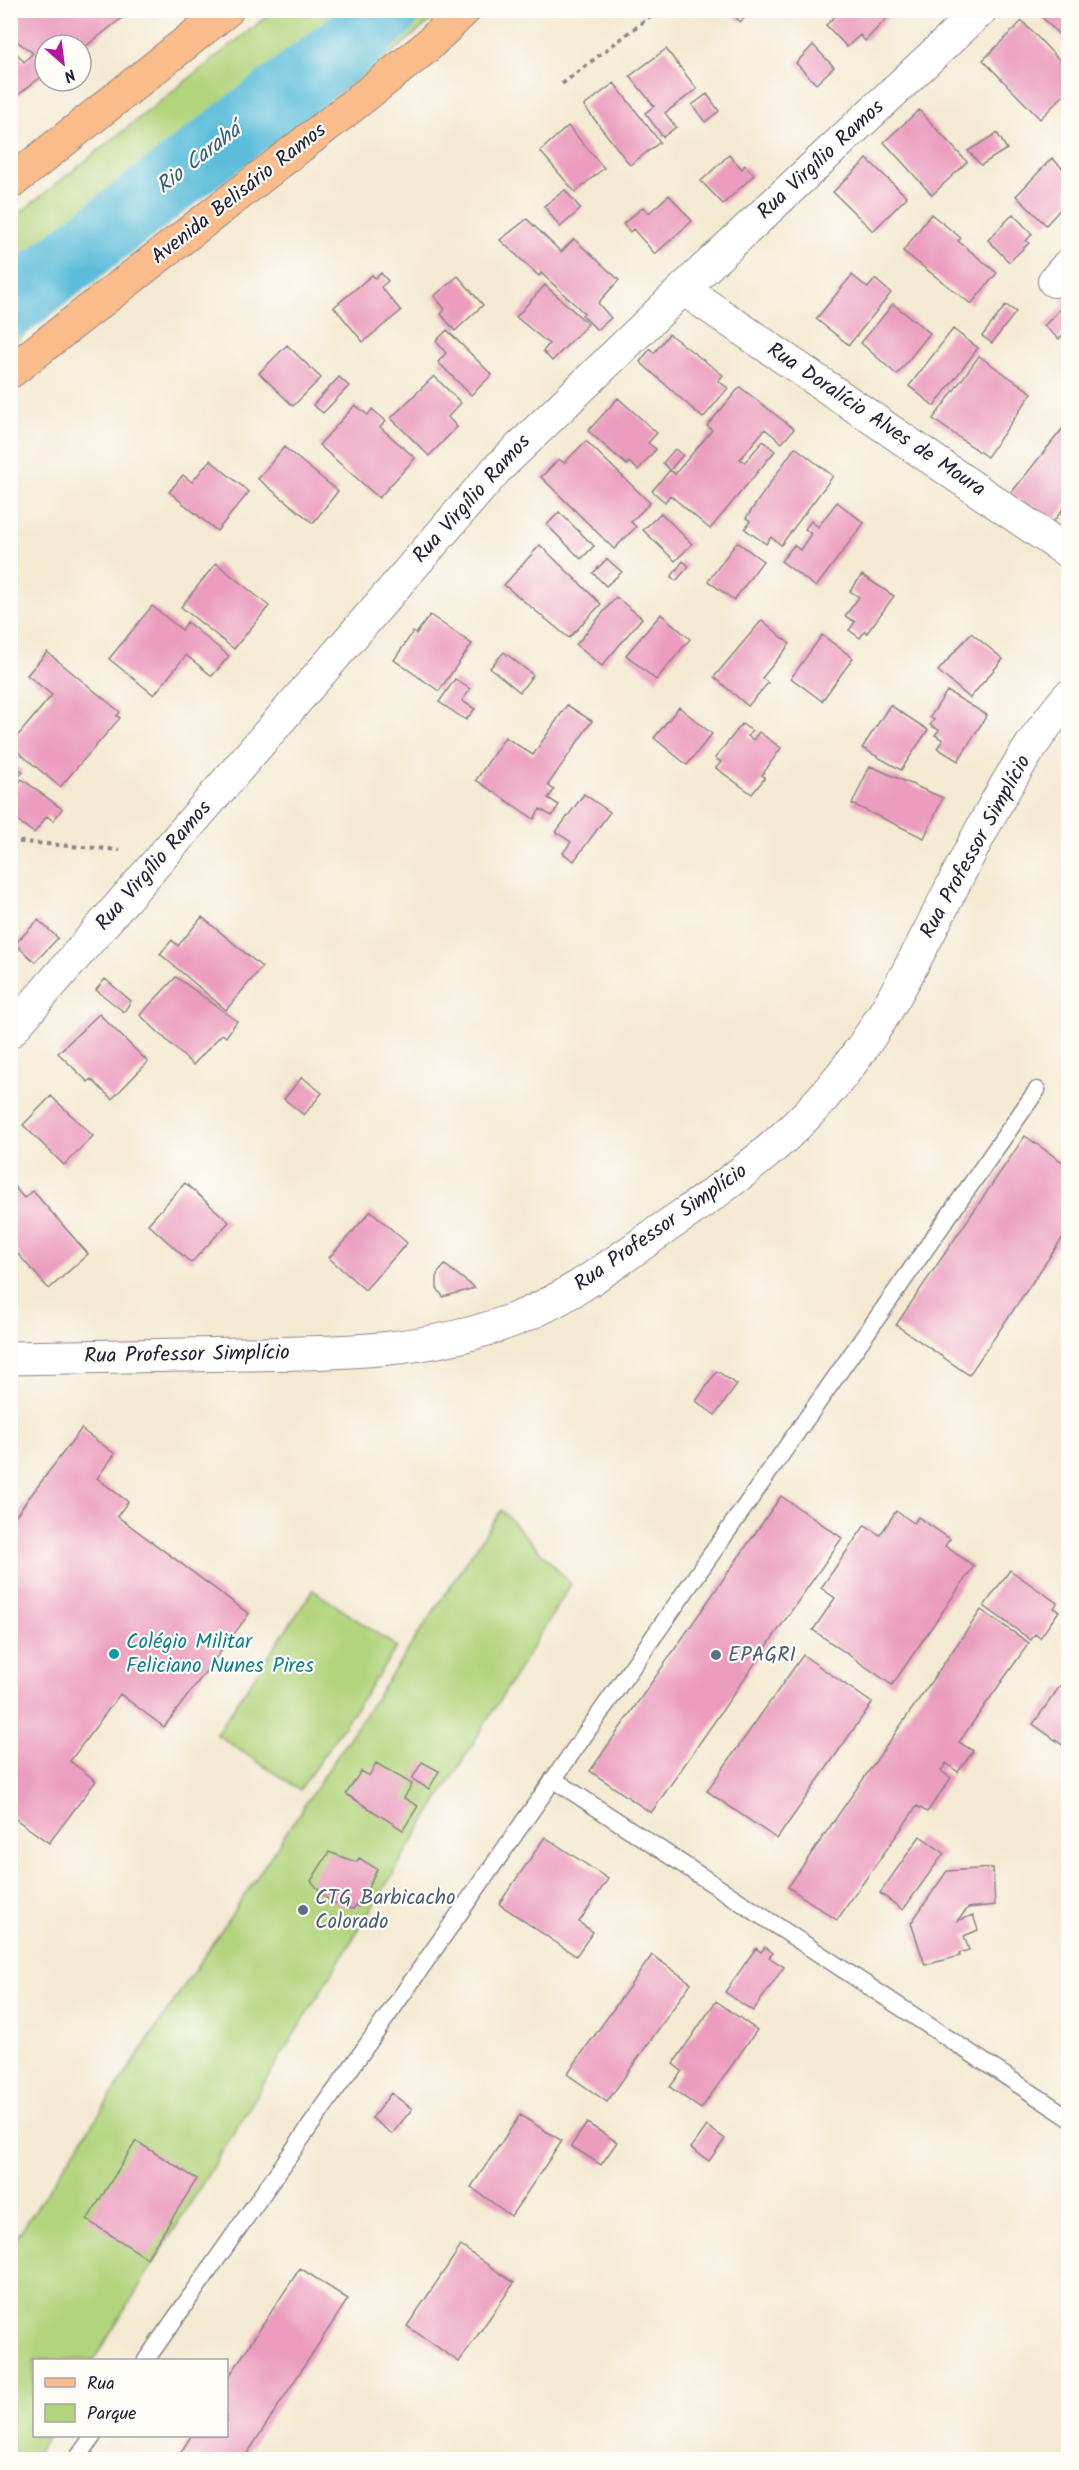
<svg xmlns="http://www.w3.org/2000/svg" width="1079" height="2470" font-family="Kalam,sans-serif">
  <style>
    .green { fill: #b2d47c; stroke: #6a7b5c; stroke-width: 1.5 }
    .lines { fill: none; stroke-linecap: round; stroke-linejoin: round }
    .river { stroke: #5cbdda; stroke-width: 66 }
    .building { fill: #ec9dbe }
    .service-casing { stroke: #8b8686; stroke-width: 19 }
    .minor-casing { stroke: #8b8686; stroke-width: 34 }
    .tertiary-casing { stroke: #8b8686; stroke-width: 35 }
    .primary-casing { stroke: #8b8686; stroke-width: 35 }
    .path { stroke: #8b8686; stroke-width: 4; stroke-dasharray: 4.5 4.5; stroke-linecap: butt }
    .service { stroke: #fff; stroke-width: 16 }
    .minor { stroke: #fff; stroke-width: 32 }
    .tertiary { stroke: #fff; stroke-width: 33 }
    .primary { stroke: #f9bc8a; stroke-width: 33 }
    .culture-dot { fill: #0f9aa8; stroke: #fdfcf7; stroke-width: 2 }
    .service-dot { fill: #5c6f8a; stroke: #fdfcf7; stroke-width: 2 }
    .labels { text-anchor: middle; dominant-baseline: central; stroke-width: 4.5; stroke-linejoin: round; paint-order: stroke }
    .street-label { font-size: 21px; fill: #22223b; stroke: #fdfcf7 }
    .culture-label { font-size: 21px; fill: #0d838f; stroke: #fdfcf7; text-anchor: start }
    .service-label { font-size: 21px; fill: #4e5e75; stroke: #fdfcf7; text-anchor: start }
    .water-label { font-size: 22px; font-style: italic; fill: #39607b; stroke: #fdfcf7 }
  </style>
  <rect width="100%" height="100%" fill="#fdfcf7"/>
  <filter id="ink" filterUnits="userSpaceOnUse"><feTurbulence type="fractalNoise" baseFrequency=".0167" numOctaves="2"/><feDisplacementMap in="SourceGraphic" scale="12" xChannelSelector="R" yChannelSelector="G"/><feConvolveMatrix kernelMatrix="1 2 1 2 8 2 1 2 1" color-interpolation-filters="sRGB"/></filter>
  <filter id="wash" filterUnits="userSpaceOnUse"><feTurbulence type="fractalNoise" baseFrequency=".008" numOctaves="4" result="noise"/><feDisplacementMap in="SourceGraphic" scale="24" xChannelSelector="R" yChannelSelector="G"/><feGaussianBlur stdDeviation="1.35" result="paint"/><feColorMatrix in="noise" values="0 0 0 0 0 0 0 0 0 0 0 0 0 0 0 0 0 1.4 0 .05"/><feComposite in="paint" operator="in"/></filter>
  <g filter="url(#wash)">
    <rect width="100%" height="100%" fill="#f4e9d2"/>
    <!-- green -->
    <path class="green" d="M275 10 442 11 371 71 323 104 11 345V220Z
      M501 1510 571 1584 94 2360H34V2436H48L33 2459 11 2460V2246Z
      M313 1590 397 1647 300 1790 216 1734Z"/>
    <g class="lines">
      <!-- river -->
      <path class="river" d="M10 305 355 39 386 10"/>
    </g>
    <g id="blocks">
      <!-- building -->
      <path class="building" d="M10 10H132L81 50V45H45V74L10 101V45L24 62 33 53 10 36Z
        M729 10H753L740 22Z
        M842 10H891L893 12 865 41 860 35 847 47 826 25Z
        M1041 10H1068V44L1039 14Z
        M1022 21 1068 69V91L1040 119 983 60Z
        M813 45 834 67 816 84 796 63Z
        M666 49 697 89 665 113 676 127 663 137 645 113 654 106 630 76Z
        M614 83 660 142 630 165 584 106Z
        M707 94 719 111 705 122 692 105Z
        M919 110 967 162 932 195 884 142Z
        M568 126 604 168 575 192 540 151Z
        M997 133 1007 149 981 165 968 151Z
        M729 155 742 169 745 165 754 175 723 204 701 181Z
        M1052 158 1068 174V201L1046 225 1016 196Z
        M867 159 907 197 873 231 833 192Z
        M565 190 581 209 560 227 544 206Z
        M669 195 692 221 655 254 633 229 630 232 623 224 643 207 649 213Z
        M931 214 961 238 958 241 997 273 971 304 903 251Z
        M1013 214 1032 234 1026 241 1029 243 1009 262 988 240Z
        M527 219 561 252 574 239 619 280 598 303 611 318 597 330 582 315 584 313 541 273 539 276 500 240Z
        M381 273 388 281 381 287 401 311 363 342 334 307 372 275 375 278Z
        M852 275 868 288 875 279 891 293 849 345 816 319Z
        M458 276 483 305 455 331 441 314 445 309 434 296Z
        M545 285 588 324 552 361 543 351 549 344 516 317Z
        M1068 293V329L1059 339 1044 326 1065 304 1061 301Z
        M893 304 930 333 897 375 861 343Z
        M1006 305 1016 312 992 343 982 336Z
        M953 329 978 348 934 406 909 386Z
        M447 330 492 375 471 395 438 362 446 353 436 341Z
        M669 334 723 375 718 381 728 388 703 418 640 362 650 349 654 353Z
        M287 345 321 378 293 406 259 373Z
        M979 356 1032 393 987 457 933 419Z
        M434 376 461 403 448 417 457 427 429 456 391 418Z
        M339 377 349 386 323 413 313 405Z
        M740 387 794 429 782 443 765 429 740 459 745 462 763 441 775 451 710 529 670 495 665 502 652 491 670 470 663 463 675 449 683 455 670 470 675 474 712 430 707 426Z
        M618 398 657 433 648 443 656 449 638 470 629 462 627 465 588 431Z
        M355 405 368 415 372 409 386 421 380 427 415 458 379 498 319 445Z
        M1068 422V502L1051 525 1011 493Z
        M586 441 650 503 631 522 636 527 614 549 541 477 559 459 564 463Z
        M284 447 338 491 313 523 258 479Z
        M795 447 833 476 781 545 771 537 766 544 745 529 750 521 746 518Z
        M210 460 249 492 217 531 169 492 183 475 192 482Z
        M837 502 864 523 816 587 781 561 794 545 800 550 811 534 805 529 811 521 818 527Z
        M559 512 594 546 581 559 547 525Z
        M661 513 692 544 675 561 643 530Z
        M737 542 763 561 734 600 708 581Z
        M540 545 601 604 569 638 504 585Z
        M607 559 622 572 606 586 593 573Z
        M683 561 689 566 676 581 671 577Z
        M216 563 269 606 234 649 181 607Z
        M862 575 894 596 867 633 865 631 860 638 849 630 855 622 845 616 859 597 850 591Z
        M616 597 642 618 602 666 576 645Z
        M152 606 182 630 187 622 229 656 212 676 186 655 154 695 109 659Z
        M661 614 690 639 656 680 626 655Z
        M430 615 472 644 439 691 394 660 413 632 416 634Z
        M762 620 790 644 762 678 768 683 748 706 714 677Z
        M971 633 1003 659 970 698 938 671Z
        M822 635 853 658 822 701 791 678Z
        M47 652 120 712 117 716 120 718 60 787 10 745 52 695 27 675Z
        M504 652 533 675 520 692 490 668Z
        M455 679 470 689 462 701 475 709 466 720 439 702Z
        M947 691 987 715 958 761 937 748 943 740 935 735 939 730 930 725 934 720 930 717Z
        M567 705 592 721 548 785 554 790 548 798 559 805 552 816 540 809 534 819 476 780 505 737 533 755Z
        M890 705 928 730 901 770 862 748Z
        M679 707 712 734 687 765 654 738Z
        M742 724 752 731 748 736 753 740 759 732 781 748 762 775 765 778 752 794 716 768 721 762 715 758Z
        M10 761 23 772 10 784Z
        M870 766 943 798 924 838 852 804Z
        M22 779 62 809 53 821 47 816 34 833 10 815V794Z
        M584 794 610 812 574 861 563 853 571 842 556 832Z
        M202 917 262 967 226 1010 160 954 172 940 178 946Z
        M38 920 58 938 35 962 15 944Z
        M176 977 237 1021 226 1037 222 1034 193 1065 140 1015Z
        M105 979 131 1001 124 1012 96 990Z
        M99 1014 148 1062 112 1099 91 1079 88 1082 58 1053Z
        M302 1077 322 1093 304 1115 284 1099Z
        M51 1096 93 1136 64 1165 23 1125Z
        M1025 1136 1068 1166V1230L969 1375 896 1325Z
        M185 1183 229 1222 191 1263 148 1224Z
        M13 1185 24 1198 33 1191 88 1254 49 1289 10 1245V1187Z
        M371 1211 407 1243 365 1290 329 1258Z
        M445 1265 475 1288 443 1297 437 1288V1274Z
        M717 1371 737 1385 715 1415 696 1401Z
        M81 1429 115 1454 97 1478 128 1502 117 1516 249 1614 164 1727 120 1694 70 1761 96 1781 49 1843 10 1815V1523Z
        M781 1496 842 1538 651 1813 590 1771Z
        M896 1511 914 1523 918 1517 950 1539 945 1546 974 1566 892 1685 813 1630 835 1598 821 1588 865 1525 880 1535Z
        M1010 1570 1057 1603 1054 1608 1059 1611 1040 1638 1035 1634 1031 1640 984 1606Z
        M981 1610 1029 1643 959 1742 973 1751 958 1772 946 1763 941 1771 951 1778 927 1812 917 1806 837 1920 788 1887Z
        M803 1655 872 1703 777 1839 707 1791Z
        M1060 1686 1066 1690 1068 1686V1749L1033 1724Z
        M422 1762 439 1771 429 1789 412 1779Z
        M376 1763 412 1784 404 1798 418 1806 403 1830 346 1794 361 1771 369 1776Z
        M920 1836 944 1853 903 1910 880 1893Z
        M545 1837 608 1879 579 1922 593 1932 576 1956 499 1904Z
        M329 1852 356 1862 359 1858 377 1869 359 1907 356 1905 353 1909 329 1901 311 1881Z
        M993 1868 995 1905 968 1908 957 1921 973 1915 978 1930 964 1936 969 1950 959 1953 960 1956 925 1965 911 1923 947 1871Z
        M765 1947 773 1953 769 1957 784 1967 753 2011 725 1992 756 1948 761 1952Z
        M652 1955 691 1983 607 2102 567 2074Z
        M716 2001 757 2030 701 2109 670 2087 682 2071 673 2064Z
        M391 2093 412 2109 392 2134 372 2118Z
        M520 2115 562 2141 511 2216 471 2187Z
        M587 2123 617 2142 601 2165 571 2146Z
        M707 2126 725 2139 709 2161 691 2148Z
        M136 2141 197 2179 147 2258 87 2220Z
        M461 2246 514 2283 459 2362 407 2326Z
        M300 2268 348 2299 243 2460H176L191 2436H226V2381Z"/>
    </g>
  </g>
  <g filter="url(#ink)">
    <use href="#blocks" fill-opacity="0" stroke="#8b8686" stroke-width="1.5"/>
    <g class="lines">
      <!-- service casing -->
      <g class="service-casing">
        <path id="service" d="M553 1779 1068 2117
          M146 2360 1037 1090
          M76 2460 93 2436"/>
      </g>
      <!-- minor casing -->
      <g class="minor-casing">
        <path id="minor" d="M1054 281 1068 265
          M683 289 1068 552
          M10 1032 496 470 683 289 981 10"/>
      </g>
      <!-- tertiary casing -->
      <g class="tertiary-casing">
        <path id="tertiary" d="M10 1358C88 1357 166 1356 243 1354 334 1353 427 1353 513 1320 572 1298 624 1255 676 1220 758 1164 817 1117 872 1033 941 927 986 793 1068 697"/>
      </g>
      <!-- primary casing -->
      <g class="primary-casing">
        <path id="primary" d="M10 183 227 10
          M10 372 348 109 424 49 464 10"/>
      </g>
      <!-- path -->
      <path class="path" d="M562 84 658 10
        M10 841 120 850"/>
      <!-- service -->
      <use href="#service" class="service"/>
      <!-- minor -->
      <use href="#minor" class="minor"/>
      <!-- tertiary -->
      <use href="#tertiary" class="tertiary"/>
      <!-- primary -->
      <use href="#primary" class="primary"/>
    </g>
  </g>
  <!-- markers -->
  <circle class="culture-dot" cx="114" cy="1654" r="6"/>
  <g class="service-dot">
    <circle cx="716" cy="1655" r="6"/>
    <circle cx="303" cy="1910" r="6"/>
  </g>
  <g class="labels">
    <!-- street labels -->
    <g class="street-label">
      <text transform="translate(821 160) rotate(-43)">Rua Virgílio Ramos</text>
      <text transform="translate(239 194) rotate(-38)">Avenida Belisário Ramos</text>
      <text transform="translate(876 420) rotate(34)">Rua Doralício Alves de Moura</text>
      <text transform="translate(472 499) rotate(-48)">Rua Virgílio Ramos</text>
      <text transform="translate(976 847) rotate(-61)">Rua Professor Simplício</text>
      <text transform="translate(154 866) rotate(-49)">Rua Virgílio Ramos</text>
      <text transform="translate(661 1228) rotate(-35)">Rua Professor Simplício</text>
      <text transform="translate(187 1355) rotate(-1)">Rua Professor Simplício</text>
    </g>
    <!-- culture labels -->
    <g class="culture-label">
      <text x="126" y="1642">Colégio Militar<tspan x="126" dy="24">Feliciano Nunes Pires</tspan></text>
    </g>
    <!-- service labels -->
    <g class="service-label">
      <text x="728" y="1655">EPAGRI</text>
      <text x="315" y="1898">CTG Barbicacho<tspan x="315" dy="24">Colorado</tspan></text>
    </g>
    <!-- water labels -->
    <g class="water-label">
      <text transform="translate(199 159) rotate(-38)">Rio Carahá</text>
    </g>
  </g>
  <!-- margin -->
  <rect width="1079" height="2470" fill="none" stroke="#fdfcf7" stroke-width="36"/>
  <!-- legend -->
  <rect x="33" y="2359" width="195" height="78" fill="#fdfcf7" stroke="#a5a5ac" stroke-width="1.5"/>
  <rect x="45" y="2378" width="30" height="9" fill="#f9bc8a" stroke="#a5a5ac" stroke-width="1.5"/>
  <text x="87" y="2389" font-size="18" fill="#22223b">Rua</text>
  <rect x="45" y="2404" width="30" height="18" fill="#b2d47c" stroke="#a5a5ac" stroke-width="1.5"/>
  <text x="87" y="2419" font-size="18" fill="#22223b">Parque</text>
  <!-- north arrow -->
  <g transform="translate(63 63) rotate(152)"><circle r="28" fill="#fdfcf7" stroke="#a5a5ac" stroke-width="1.5"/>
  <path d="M0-4.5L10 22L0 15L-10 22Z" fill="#b5179e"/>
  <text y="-9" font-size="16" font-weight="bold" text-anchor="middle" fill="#22223b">N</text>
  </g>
</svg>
